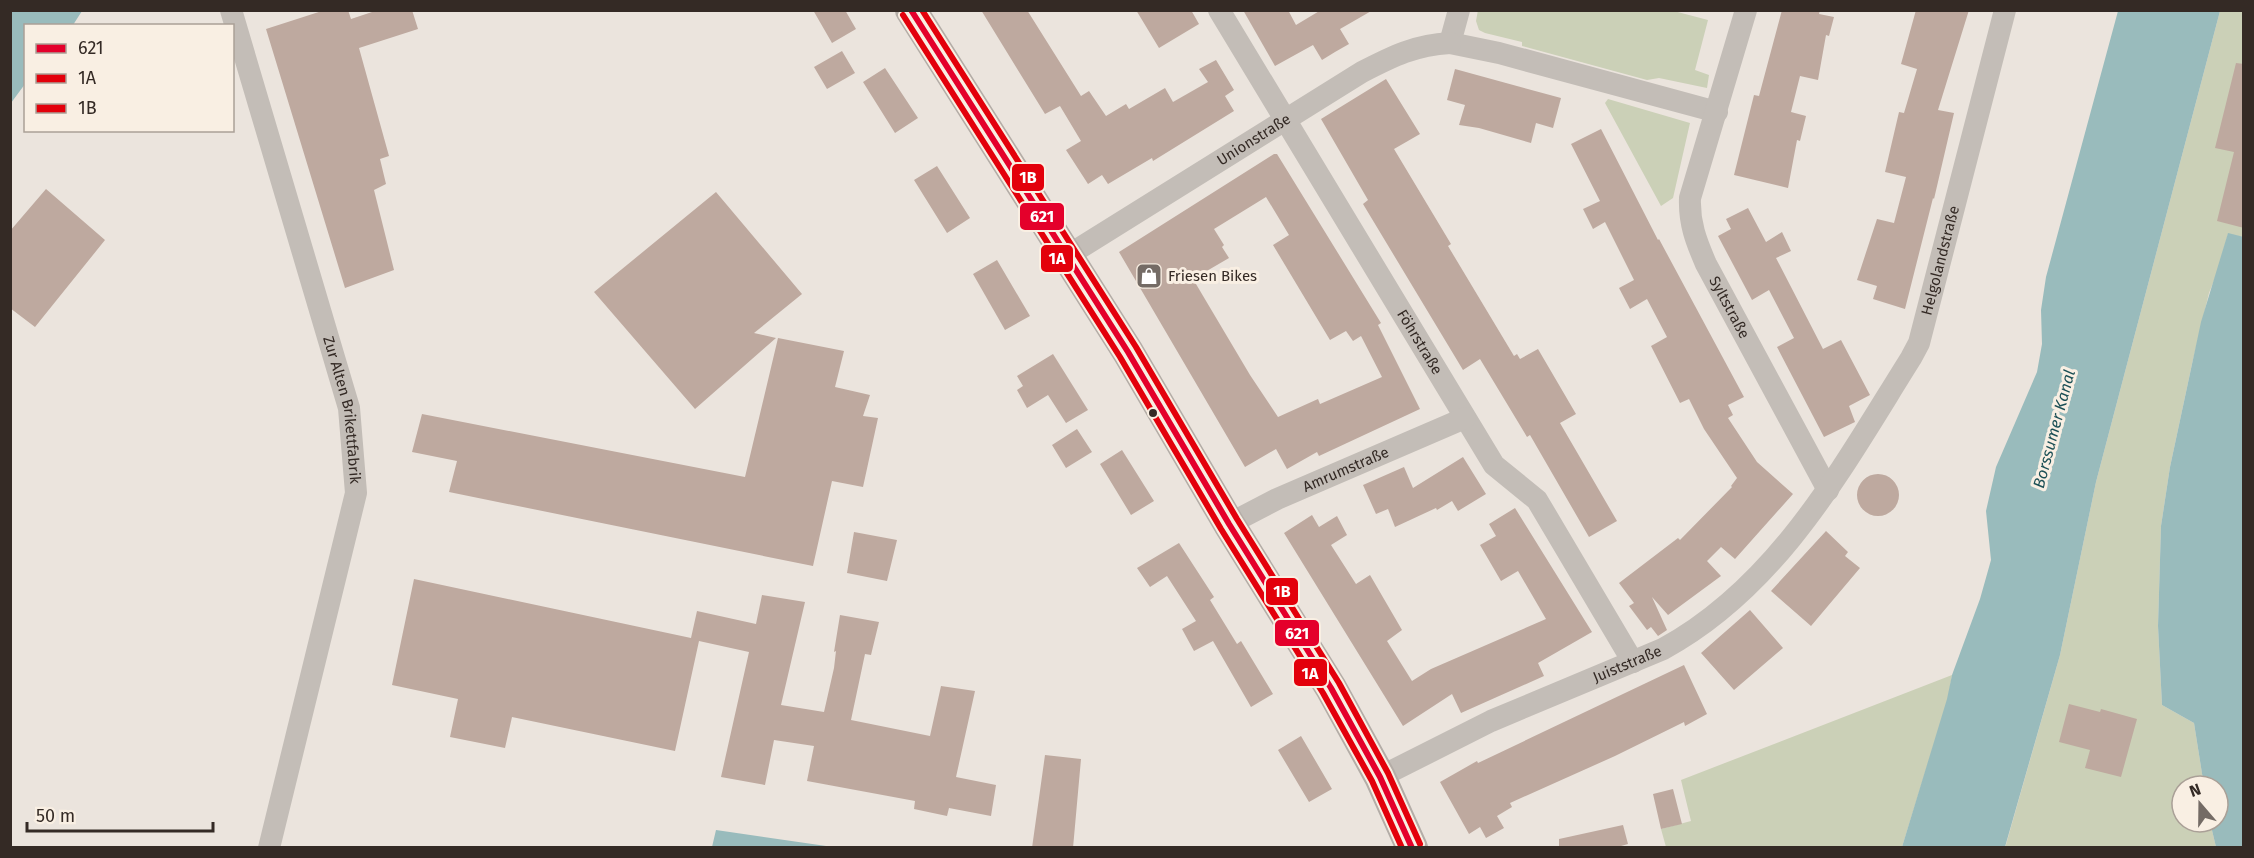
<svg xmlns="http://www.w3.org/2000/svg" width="2254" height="858" font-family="'Fira Sans',sans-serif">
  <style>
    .green { fill: #cbd0b7 }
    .water { fill: #99bbbc }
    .building { fill: #bea99f; fill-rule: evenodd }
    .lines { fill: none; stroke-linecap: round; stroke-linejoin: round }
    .street { stroke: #c3bdb7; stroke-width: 22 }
    .secondary { stroke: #b4ada7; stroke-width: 32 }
    .bus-1-casing { stroke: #f9efe3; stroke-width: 10 }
    .bus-2-casing { stroke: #f9efe3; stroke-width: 10 }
    .bus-3-casing { stroke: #f9efe3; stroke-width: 10 }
    .bus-1 { stroke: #e4002b; stroke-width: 6 }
    .bus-2 { stroke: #e3000b; stroke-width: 6 }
    .bus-3 { stroke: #e3000b; stroke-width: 6 }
    .bus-dot { fill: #342a25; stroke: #f9efe3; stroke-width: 2 }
    .labels { text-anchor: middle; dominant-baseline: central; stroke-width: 6; stroke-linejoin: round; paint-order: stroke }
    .street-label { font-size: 15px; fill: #342a25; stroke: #f9efe3 }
    .poi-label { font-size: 15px; fill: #342a25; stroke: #f9efe3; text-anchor: start }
    .water-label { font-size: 16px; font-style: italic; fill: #1b4f55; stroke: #f9efe3 }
    .line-badge { stroke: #f9efe3; stroke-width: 2 }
    .badge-label { font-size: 16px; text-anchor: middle; font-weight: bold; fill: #fff }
  </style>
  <rect width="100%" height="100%" fill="#ebe4dd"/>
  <!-- green -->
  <path class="green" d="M1478 10H1670L1708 20 1695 70 1709 75 1707 88 1659 78 1647 80 1522 46V42L1485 33 1479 30 1476 21Z
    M2220 11H2243V237L2228 234 2217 273 2209 293 2192 364 2170 467 2161 526 2158 626 2162 705 2194 723 2204 786H2182V822H2210L2216 847 2005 848 2060 655 2096 482Z
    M1608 99 1690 123 1673 198 1661 206 1605 103Z
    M1952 675 1948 699 1902 847H1666L1661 829 1691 821 1681 780Z"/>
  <!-- water -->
  <path class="water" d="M11 10 82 11 73 25 26 26 25 84 11 103Z
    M2118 11H2220L2096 482 2060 655 2005 847H1902L1947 699 1952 675 1980 599 1991 560 1986 511 1996 467 2037 372 2042 344 2041 310 2046 277Z
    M2228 233 2244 237 2243 848 2216 847 2210 822H2218V786H2204L2194 723 2162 705 2158 626 2161 526 2170 467 2201 322Z
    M716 830 833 847H712Z"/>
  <!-- building -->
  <path class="building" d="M325 10H348L351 19 378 10H412L418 29 359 48 389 156 380 159 386 184 374 190 394 270 345 288 266 29Z
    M813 10H845L856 29 832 43Z
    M981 10H1027L1081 96 1089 91 1106 116 1126 104 1129 109 1165 88 1173 102 1208 82 1199 69 1216 60 1234 90 1225 96 1234 111 1153 161 1152 158 1108 184 1102 175 1088 184 1066 150 1081 141 1060 106 1045 114Z
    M1136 10H1191L1199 24 1159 48Z
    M1243 10H1288L1296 25 1321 10H1373L1340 29 1349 44 1335 52 1322 60 1313 45 1275 66Z
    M1782 10H1820L1819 14 1834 17 1829 36 1826 35 1818 80 1800 76 1791 112 1806 116 1800 141 1797 140 1788 188 1734 175 1754 95 1759 96Z
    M1916 10H1969L1938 110 1954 113 1934 199 1933 198 1905 309 1873 299 1877 286 1857 280 1877 219 1894 223 1906 177 1885 172 1899 112 1904 113 1917 69 1901 64Z
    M842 51 855 73 827 89 814 67Z
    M2236 63 2244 64V228L2217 221 2234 152 2215 148Z
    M885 68 918 118 895 133 863 82Z
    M1455 69 1561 98 1553 128 1536 123 1531 143 1479 128 1459 125 1465 105 1447 100Z
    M1386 79 1420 134 1394 149 1451 244 1448 246 1514 356 1517 354 1520 359 1538 349 1576 414 1560 423 1617 521 1589 537 1530 435 1527 437 1480 359 1463 370 1363 204 1368 200 1321 119Z
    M1601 129 1658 240 1659 239 1744 397 1728 405 1733 415 1728 418 1757 462 1793 494 1735 559 1721 547 1707 561 1721 576 1668 615 1652 597 1667 630 1658 636 1651 627 1647 630 1629 606 1634 603 1619 583 1678 538 1680 540 1732 487 1731 486 1737 478 1704 429 1689 399 1680 403 1651 346 1667 337 1647 299 1630 309 1619 288 1634 280 1605 222 1593 229 1583 209 1600 201 1571 144Z
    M1274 154H1277L1381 323 1378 325 1420 409 1319 456 1317 452 1287 469 1276 449 1245 467 1119 252ZM1266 197 1289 235 1273 245 1330 340 1346 331 1353 341 1361 336 1382 377 1320 404 1318 399 1278 417 1250 375 1193 279 1229 258 1222 247 1224 245 1214 229Z
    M937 166 970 218 947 233 914 180Z
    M46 189 105 240 35 327 10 308V231Z
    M716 192 802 294 754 333 776 338 695 409 594 292Z
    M1748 208 1766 242 1782 232 1791 251 1776 258 1823 349 1841 340 1870 395 1849 406 1855 422 1824 437 1777 347 1794 338 1769 290 1752 300 1718 236 1731 229 1726 219Z
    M997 260 1030 316 1005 330 973 274Z
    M778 338 844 351 835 387 870 395 863 416 878 418 863 487 832 481 813 566 449 492 457 461 412 452 422 414 745 477Z
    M1053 354 1088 410 1066 423 1048 395 1027 408 1017 390 1023 386 1017 376Z
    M1077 429 1092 452 1066 468 1052 445Z
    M1122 450 1154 501 1131 515 1100 464Z
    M1463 457 1486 494 1458 511 1452 501 1437 510 1436 508 1395 527 1388 509 1376 514 1363 485 1404 467 1413 488Z
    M1857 495a21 21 0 1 1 42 0a21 21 0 1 1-42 0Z
    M1515 508 1592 632 1538 663 1544 676 1461 713 1452 694 1403 726 1284 533 1312 515 1319 527 1337 516 1347 535 1331 545 1356 584 1370 575 1402 630 1387 641 1412 681 1431 669 1546 619 1518 571 1501 581 1480 545 1496 536 1489 524Z
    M1826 531 1848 552 1845 556 1860 568 1811 626 1771 591Z
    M854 532 897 540 887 581 847 573Z
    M1179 543 1214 597 1210 600 1237 644 1241 641 1273 694 1251 707 1213 641 1194 651 1182 629 1196 621 1167 576 1150 587 1137 568Z
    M414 579 691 638 697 611 756 624 762 595 805 602 781 705 824 712 834 668 836 651 834 652 840 615 879 622 871 655 865 654 851 720 930 736 941 686 975 691 956 777 996 785 991 816 949 808 947 816 914 809 915 801 807 781 814 746 774 740 765 785 721 777 749 652 699 641 675 751 512 717 505 748 450 737 458 699 392 685Z
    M1750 610 1783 648 1734 690 1701 653Z
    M1684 665 1707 714 1685 726 1684 722 1615 756 1510 803 1512 807 1497 816 1504 828 1486 838 1480 827 1469 834 1440 782 1477 761 1478 763Z
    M2069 704 2100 712 2101 709 2137 719 2121 777 2085 768 2090 750 2059 742Z
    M1301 736 1332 789 1309 802 1278 750Z
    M1045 755 1081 759 1073 848H1032Z
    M1673 789 1682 824 1661 829 1653 794Z
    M1623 825 1628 844 1614 848H1559V839Z"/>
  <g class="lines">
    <!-- street -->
    <g class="street">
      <path id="s1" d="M231 10 349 408 356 493 269 848"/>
      <path id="s2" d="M1219 10 1494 465 1537 500 1633 662"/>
      <path d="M1459 10 1450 43 1499 53 1717 112"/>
      <path id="s3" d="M1746 10 1690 198C1689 223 1696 241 1706 264L1828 490"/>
      <path id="s4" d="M1067 256 1362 72C1393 56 1415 45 1450 43"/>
      <path id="s5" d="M1229 524 1277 499 1465 418"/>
      <path id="s6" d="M1380 777 1491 721 1663 649C1779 586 1843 466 1911 358L1919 343 2005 10"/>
    </g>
    <!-- secondary -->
    <path class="secondary" d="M911 10 1128 352 1229 524 1331 688 1380 777 1412 848"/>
    <!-- bus-1 casing -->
    <g class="bus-1-casing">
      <path id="bus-1" d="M911 10 1128 352 1229 524 1331 688 1380 777 1412 848"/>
    </g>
    <!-- bus-2 casing -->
    <g class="bus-2-casing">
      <path id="bus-2" d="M903 15 1120 357 1221 529 1323 693 1372 781 1402 848"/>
    </g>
    <!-- bus-3 casing -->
    <g class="bus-3-casing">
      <path id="bus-3" d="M922 10 1136 347 1237 519 1339 683 1388 773 1420 844"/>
    </g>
    <!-- bus-1 -->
    <use href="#bus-1" class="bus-1"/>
    <!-- bus-2 -->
    <use href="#bus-2" class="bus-2"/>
    <!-- bus-3 -->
    <use href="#bus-3" class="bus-3"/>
  </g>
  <!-- icons -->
  <defs>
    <g id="shop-square" transform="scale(1.35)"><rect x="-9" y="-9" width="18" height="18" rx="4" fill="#746b65" stroke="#f9efe3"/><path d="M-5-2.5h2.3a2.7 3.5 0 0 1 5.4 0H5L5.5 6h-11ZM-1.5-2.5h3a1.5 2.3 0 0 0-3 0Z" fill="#fff"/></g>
  </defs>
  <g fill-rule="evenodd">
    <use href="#shop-square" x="1149" y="276"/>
  </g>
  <!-- markers -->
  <circle class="bus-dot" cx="1153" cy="413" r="5"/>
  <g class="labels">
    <!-- street labels -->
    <g class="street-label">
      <text stroke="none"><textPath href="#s4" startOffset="220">Unionstraße</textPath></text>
      <text stroke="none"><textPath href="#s6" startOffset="800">Helgolandstraße</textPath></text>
      <text stroke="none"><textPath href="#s3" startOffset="314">Syltstraße</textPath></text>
      <text stroke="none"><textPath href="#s2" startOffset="388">Föhrstraße</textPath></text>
      <text stroke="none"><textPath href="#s1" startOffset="416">Zur Alten Brikettfabrik</textPath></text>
      <text stroke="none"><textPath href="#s5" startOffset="129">Amrumstraße</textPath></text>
      <text stroke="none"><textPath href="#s6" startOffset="272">Juiststraße</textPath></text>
    </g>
    <!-- poi labels -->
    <g class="poi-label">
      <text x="1168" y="276">Friesen Bikes</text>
    </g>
    <!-- water labels -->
    <g class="water-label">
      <text transform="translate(2054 429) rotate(-75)">Borssumer Kanal</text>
    </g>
  </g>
  <g class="line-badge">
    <rect x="1011" y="163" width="34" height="29" rx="6" fill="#e3000b"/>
    <rect x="1019" y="202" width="46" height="29" rx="6" fill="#e4002b"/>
    <rect x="1040" y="244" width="34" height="29" rx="6" fill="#e3000b"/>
    <rect x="1265" y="577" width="34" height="29" rx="6" fill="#e3000b"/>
    <rect x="1274" y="619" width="46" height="28" rx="6" fill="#e4002b"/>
    <rect x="1293" y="658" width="35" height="29" rx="6" fill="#e3000b"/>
  </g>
  <g class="badge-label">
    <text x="1028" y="183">1B</text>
    <text x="1042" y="222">621</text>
    <text x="1057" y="264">1A</text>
    <text x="1282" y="597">1B</text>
    <text x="1297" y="639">621</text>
    <text x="1310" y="679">1A</text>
  </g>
  <!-- border -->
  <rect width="2254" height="858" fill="none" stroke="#342a25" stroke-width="24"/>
  <!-- legend -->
  <rect x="24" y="24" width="210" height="108" fill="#f9efe3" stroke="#aaa097" stroke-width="1.5"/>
  <rect x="36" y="44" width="30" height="9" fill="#e4002b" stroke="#aaa097" stroke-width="1.5"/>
  <text x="78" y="54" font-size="18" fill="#342a25">621</text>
  <rect x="36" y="74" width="30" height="9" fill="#e3000b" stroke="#aaa097" stroke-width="1.5"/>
  <text x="78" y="84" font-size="18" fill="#342a25">1A</text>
  <rect x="36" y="104" width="30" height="9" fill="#e3000b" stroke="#aaa097" stroke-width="1.5"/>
  <text x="78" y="114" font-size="18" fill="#342a25">1B</text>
  <!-- north arrow -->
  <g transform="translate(2200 804) rotate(340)"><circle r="28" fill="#f9efe3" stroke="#aaa097" stroke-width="1.5"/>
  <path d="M0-4.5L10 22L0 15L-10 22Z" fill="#746b65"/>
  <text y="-9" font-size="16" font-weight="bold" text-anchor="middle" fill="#342a25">N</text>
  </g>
  <!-- scale -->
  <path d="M27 822v9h186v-9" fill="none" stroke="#342a25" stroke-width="3"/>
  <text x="36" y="822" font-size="18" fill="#342a25" stroke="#f9efe3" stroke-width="4.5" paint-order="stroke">50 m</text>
</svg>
